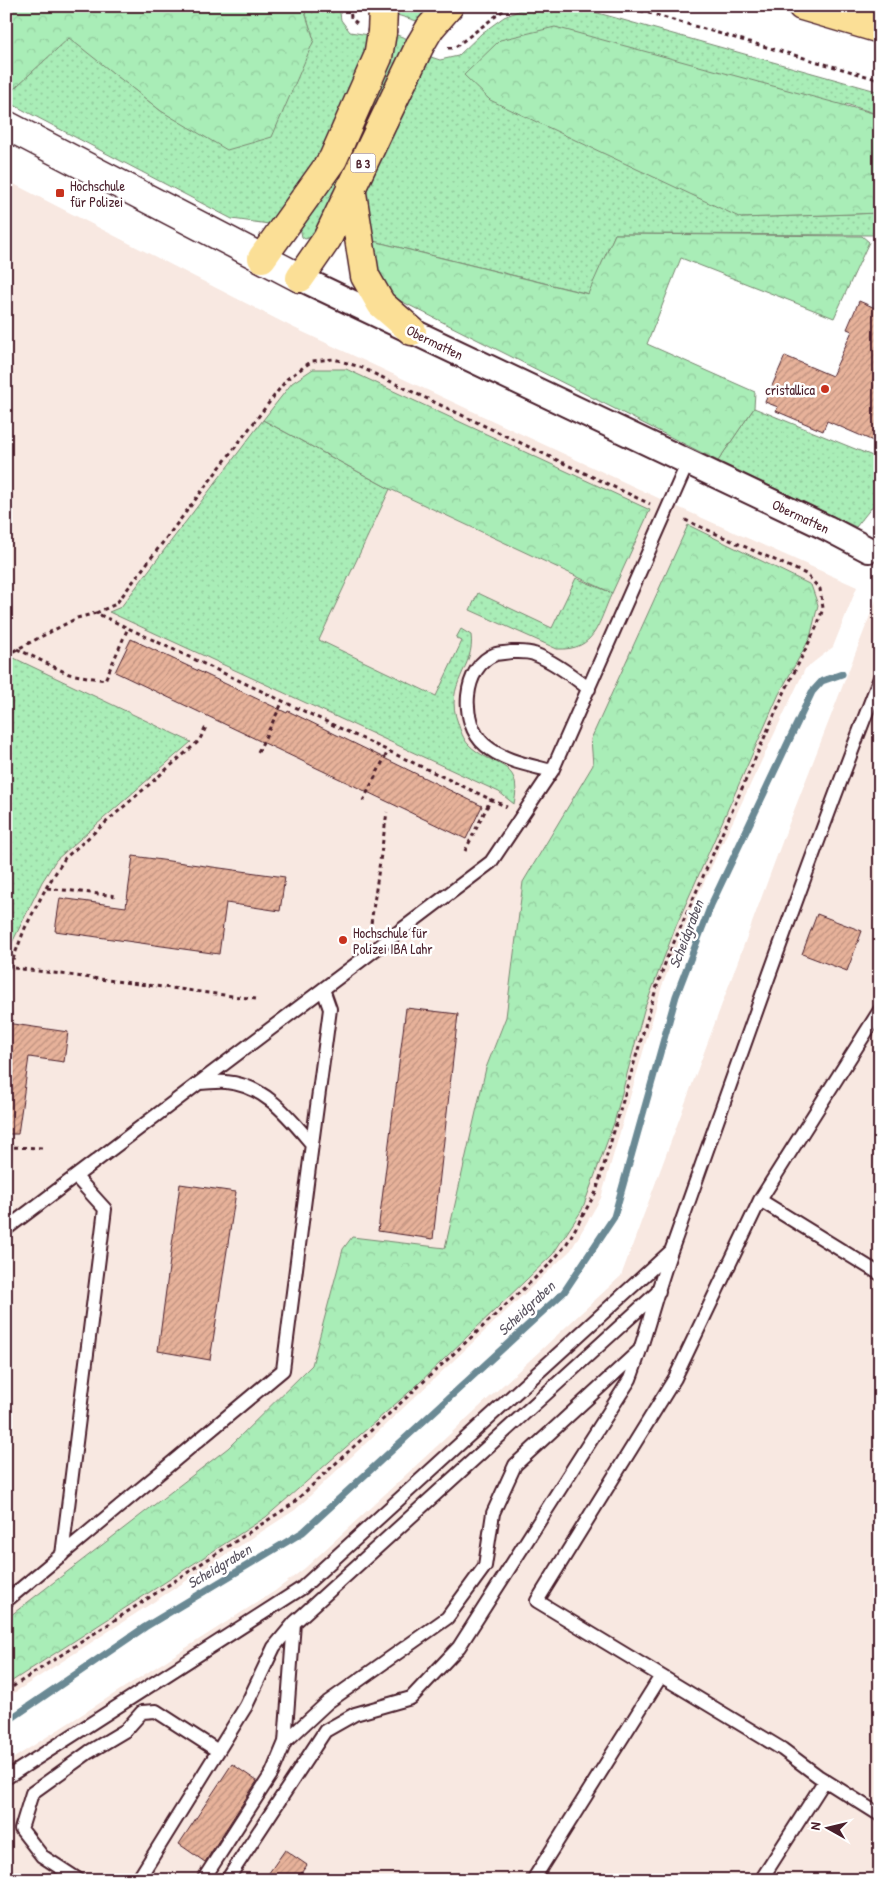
<svg xmlns="http://www.w3.org/2000/svg" width="886" height="1886" font-family="'Patrick Hand',sans-serif">
  <style>
    .built { fill: #f8e8e1 }
    .grass { fill: url(#grass-dots); stroke: #7a8671 }
    .forest { fill: url(#forest-crowns); stroke: #7a8671 }
    .lines { fill: none; stroke-linecap: round; stroke-linejoin: round }
    .stream { stroke: #6a8994; stroke-width: 7 }
    .building { fill: url(#building-hatch); stroke: #4a1f2b }
    .service-casing { stroke: #4a1f2b; stroke-width: 16 }
    .minor-casing { stroke: #4a1f2b; stroke-width: 28 }
    .tertiary-casing { stroke: #4a1f2b; stroke-width: 31 }
    .primary-casing { stroke: #4a1f2b; stroke-width: 31 }
    .path { stroke: #4a1f2b; stroke-width: 3; stroke-dasharray: 4 4; stroke-linecap: butt }
    .service { stroke: #fff; stroke-width: 12 }
    .minor { stroke: #fff; stroke-width: 24 }
    .tertiary { stroke: #fff; stroke-width: 28 }
    .primary { stroke: #fbdf96; stroke-width: 28 }
    .primary-bridge-casing { stroke: #4a1f2b; stroke-width: 31; stroke-linecap: butt }
    .primary-bridge { stroke: #fbdf96; stroke-width: 28 }
    .poi-dot { fill: #c8321e; stroke: #fff; stroke-width: 2 }
    .labels { text-anchor: middle; dominant-baseline: central; stroke-width: 5; stroke-linejoin: round; paint-order: stroke }
    .shield { fill: #fff; stroke: #80626b; stroke-width: 1 }
    .shield-label { font-size: 12px; font-weight: bold; fill: #4a1f2b }
    .poi-label { font-size: 14px; fill: #4a1f2b; stroke: #fff; text-anchor: start }
    .street-label { font-size: 14px; fill: #4a1f2b; stroke: #fff }
    .water-label { font-size: 15px; font-style: italic; fill: #5a5460; stroke: #fff }
  </style>
  <defs>
    <pattern id="grass-dots" width="8" height="8" patternUnits="userSpaceOnUse" patternTransform="scale(1.25)"><rect width="8" height="8" fill="#a9edb7"/><path d="M2 2h.1M6 6h.1" fill="none" stroke="#93cb9e" stroke-width="1.8" stroke-linecap="round"/></pattern>
    <pattern id="forest-crowns" width="20" height="18" patternUnits="userSpaceOnUse" patternTransform="scale(1.25)"><rect width="20" height="18" fill="#a9edb7"/><path d="M2 6a3 3 0 1 1 6 0M12 15a3 3 0 1 1 6 0" fill="none" stroke="#93cb9e"/></pattern>
    <pattern id="building-hatch" width="6" height="6" patternUnits="userSpaceOnUse" patternTransform="scale(1.25)"><rect width="6" height="6" fill="#e7b29a"/><path d="M-1 1l2-2M0 6l6-6M5 7l2-2" fill="none" stroke="#bd907e"/></pattern>
  </defs>
  <rect width="100%" height="100%" fill="#fff"/>
  <filter id="ink" filterUnits="userSpaceOnUse"><feTurbulence type="fractalNoise" baseFrequency=".02" numOctaves="2"/><feDisplacementMap in="SourceGraphic" scale="10" xChannelSelector="R" yChannelSelector="G"/><feConvolveMatrix kernelMatrix="1 2 1 2 8 2 1 2 1" color-interpolation-filters="sRGB"/></filter>
  <g filter="url(#ink)">
    <!-- built -->
    <path class="built" d="M6 180 292 327 671 504 857 587 833 647 805 669 698 895 662 986 601 1198 571 1250 295 1510 6 1698Z
      M880 590V1880H6V1763L275 1591 305 1568 621 1276 788 826Z"/>
    <!-- grass -->
    <path class="grass" d="M303 6H339L341 20 350 32 369 35V41C348 107 322 177 269 224L232 219 6 101V96L69 37 161 111 314 40Z
      M396 6H433L420 22 397 15Z
      M530 6H573L880 92V115L846 104 741 218 880 213V235L615 234 589 294 365 239 362 215 369 182 428 56 440 60 458 56 482 33 504 17Z
      M394 34 411 40 344 188 312 237 305 239 302 237 300 227C342 168 380 107 394 34Z
      M754 408 880 459V497L856 527 718 461Z
      M263 420 390 489 319 640 436 696 462 641 456 638 461 629 471 635C476 667 443 684 458 723 460 730 464 740 468 744 491 768 524 759 514 804L499 792 109 612 121 607Z
      M576 578 612 593C598 623 596 651 557 649L470 610 478 593 552 628Z
      M14 658 191 742 56 860 42 882 6 955V662Z"/>
    <!-- forest -->
    <path class="forest" d="M6 6H303L314 40 272 137 227 150 161 111 69 38 6 96Z
      M555 27 880 115V213L741 218 490 100 464 75 500 40Z
      M615 234 862 236 869 242 834 318 681 258 647 344 755 392 754 408 718 461 381 291 369 240 588 294Z
      M313 369H346L650 510 612 593 390 489 263 420 292 383Z
      M688 525 811 585 818 605 810 638 779 694 676 926 644 1010 614 1123 582 1210 553 1254 416 1386 266 1517 6 1685V1619L228 1448 312 1365 343 1249 352 1237 445 1248 486 1068 506 1017 523 882 593 765 591 739Z"/>
    <g class="lines">
      <!-- stream -->
      <path class="stream" d="M6 1722 145 1627 303 1532 564 1292 614 1217 676 996 711 905 812 692 822 681 842 674"/>
    </g>
    <!-- building -->
    <path class="building" d="M859 301 880 310V444L827 421 823 431 776 411 778 407 765 402 785 356 832 376 852 331 847 329Z
      M131 639 287 713 288 711 482 806 466 839 115 672Z
      M133 856 285 877 280 911 226 903 219 954 55 931 60 898 126 907Z
      M817 914 862 931 847 971 802 954Z
      M406 1008 458 1014 433 1239 378 1231Z
      M6 1023 68 1032 64 1062 29 1057 18 1134H6Z
      M180 1184 236 1192 210 1360 158 1351Z
      M232 1764 257 1781 205 1862 179 1844Z
      M285 1850 307 1865 296 1880H264Z"/>
    <g class="lines">
      <!-- service casing -->
      <g class="service-casing">
        <path id="service" d="M552 771C529 765 503 761 485 745 459 723 462 666 496 654 500 653 506 653 511 652 518 652 527 651 534 654 553 661 573 676 589 689
          M880 1010 760 1200 675 1378 537 1601 782 1749 818 1776 880 1815
          M312 1144 330 1009 323 989
          M760 1200 880 1274
          M6 1229 491 862 552 771 688 462
          M62 1555 105 1209 76 1177
          M6 1601 283 1370 312 1144C289 1117 265 1085 226 1082 217 1081 208 1083 199 1083
          M285 1742 294 1623 659 1291
          M6 1778 302 1588 670 1252
          M79 1880 42 1856 21 1829 32 1793 89 1752 126 1730 142 1712 156 1711 218 1751
          M138 1880 246 1706 274 1647 294 1623
          M203 1880 272 1773 285 1742 328 1702 447 1618 485 1566 493 1513 515 1465 640 1350
          M227 1880 325 1731 355 1714 411 1698 459 1647 630 1379C647 1334 657 1288 674 1243 741 1054 807 865 880 678
          M533 1880 661 1676
          M761 1880 825 1780"/>
      </g>
      <!-- minor casing -->
      <g class="minor-casing">
        <path id="minor" d="M300 278 827 528 869 550"/>
      </g>
      <!-- tertiary casing -->
      <g class="tertiary-casing">
        <path id="tertiary" d="M6 125 300 278"/>
      </g>
      <!-- primary casing -->
      <g class="primary-casing">
        <path id="primary" d="M802 6 880 29
          M430 28 449 6
          M351 187 365 276 381 304 412 331
          M262 258 333 159 378 57 382 32
          M300 278 327 239 420 45"/>
      </g>
      <!-- path -->
      <path class="path" d="M350 6 351 18 357 23
        M625 6 880 80
        M448 48H454L509 6
        M96 613 116 604 287 379 312 361 334 359 360 367 650 504
        M17 649 69 674 105 680 128 628
        M6 655 77 618 96 613 507 807
        M258 752 283 701
        M363 801 388 751
        M465 851 491 799
        M46 888 65 858 199 741 206 727
        M370 931 387 812
        M6 967 256 999
        M10 967 25 928 46 888 117 896
        M6 1147 45 1148
        M6 1691 291 1505 550 1264 566 1245 596 1192 656 989 667 958 785 691 818 624 823 608 820 589 806 574 683 519"/>
      <!-- service -->
      <use href="#service" class="service"/>
      <!-- minor -->
      <use href="#minor" class="minor"/>
      <!-- tertiary -->
      <use href="#tertiary" class="tertiary"/>
      <!-- primary -->
      <use href="#primary" class="primary"/>
      <!-- primary-bridge casing -->
      <g class="primary-bridge-casing">
        <path id="primary-bridge" d="M382 32 383 10
          M420 45 430 28"/>
      </g>
      <!-- primary-bridge -->
      <use href="#primary-bridge" class="primary-bridge"/>
    </g>
  </g>
  <!-- markers -->
  <g class="poi-dot">
    <rect x="55" y="188" width="10" height="10" rx="2.5"/>
    <circle cx="825" cy="389" r="5"/>
    <circle cx="343" cy="940" r="5"/>
  </g>
  <g class="labels">
    <!-- shield labels -->
    <rect class="shield" x="350.5" y="153.5" width="25" height="19" rx="4"/>
    <g class="shield-label">
      <text x="363" y="163">B 3</text>
    </g>
    <!-- poi labels -->
    <g class="poi-label">
      <text x="70" y="185">Hochschule<tspan x="70" dy="16">für Polizei</tspan></text>
      <text x="815" y="389" text-anchor="end">cristallica</text>
      <text x="353" y="932">Hochschule für<tspan x="353" dy="16">Polizei IBA Lahr</tspan></text>
    </g>
    <!-- street labels -->
    <g class="street-label">
      <text transform="translate(435 342) rotate(26)">Obermatten</text>
      <text transform="translate(801 516) rotate(25)">Obermatten</text>
    </g>
    <!-- water labels -->
    <g class="water-label">
      <text transform="translate(686 934) rotate(-69)">Scheidgraben</text>
      <text transform="translate(526 1308) rotate(-43)">Scheidgraben</text>
      <text transform="translate(219 1566) rotate(-31)">Scheidgraben</text>
    </g>
  </g>
  <!-- margin -->
  <rect width="886" height="1886" fill="none" stroke="#fff" stroke-width="25"/>
  <rect x="12" y="12" width="861" height="1861" fill="none" stroke="#4a1f2b" stroke-width="2" filter="url(#ink)"/>
  <!-- north arrow -->
  <g transform="translate(828 1828) rotate(278)" stroke="#ffffff" stroke-width="4" paint-order="stroke">
  <path d="M0-4L9 19L0 12L-9 19Z" fill="#4a1f2b"/>
  <text y="-8" font-size="14" font-weight="bold" text-anchor="middle" fill="#4a1f2b">N</text>
  </g>
</svg>
